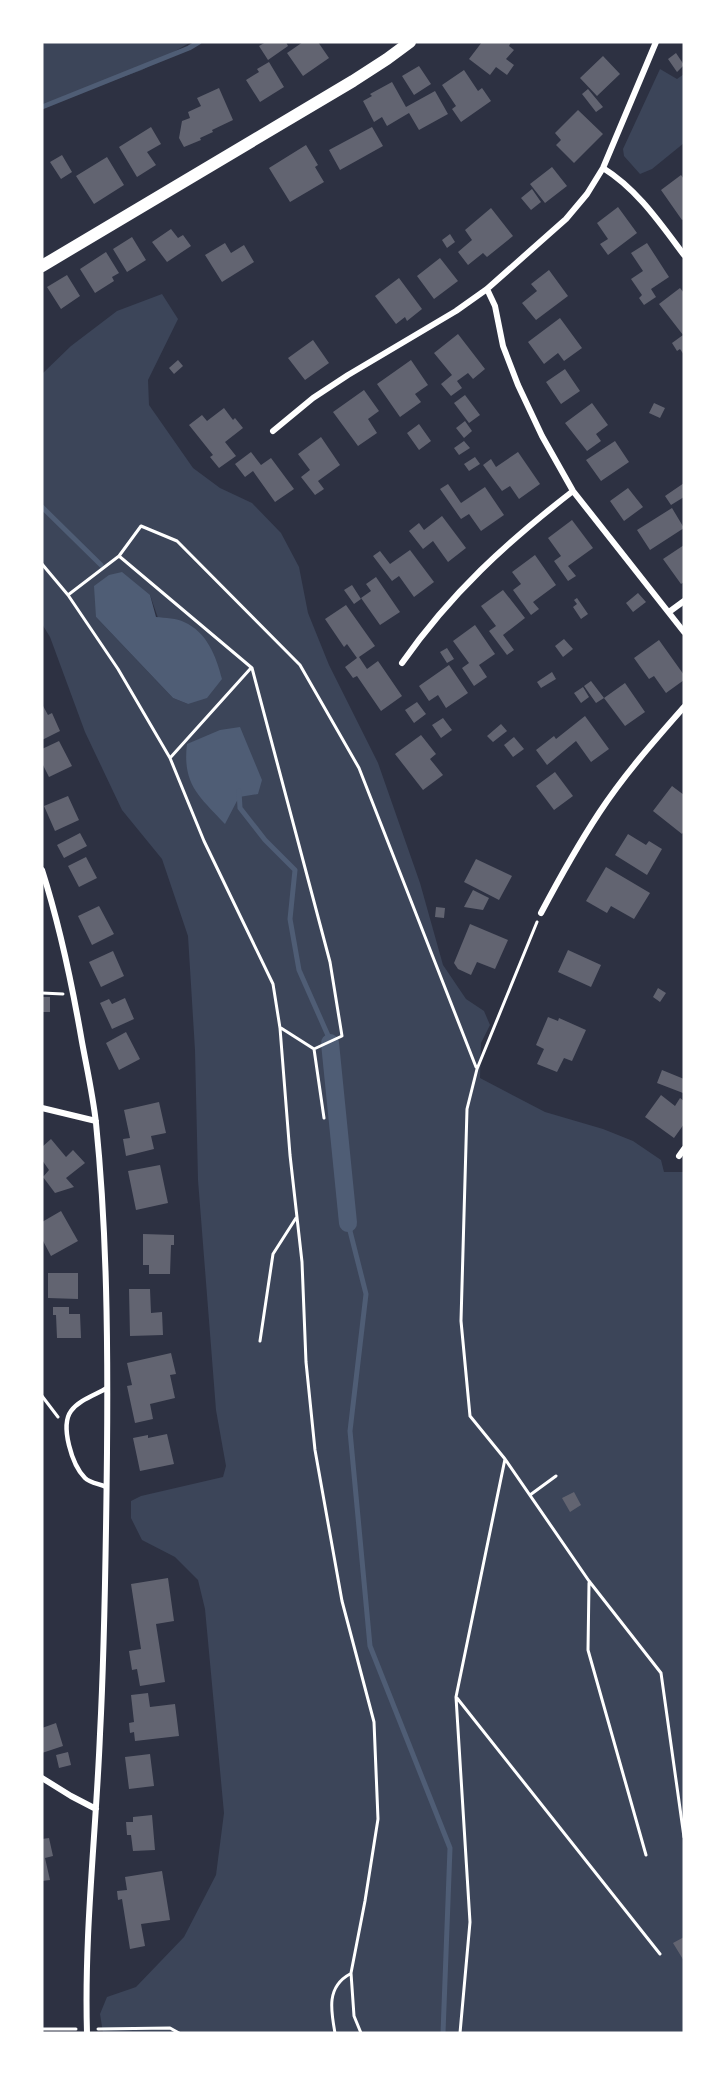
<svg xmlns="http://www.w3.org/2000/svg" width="726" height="2075" font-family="'Archivo Narrow',sans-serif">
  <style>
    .green { fill: #3c4559; fill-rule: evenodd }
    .water { fill: #4f5d75 }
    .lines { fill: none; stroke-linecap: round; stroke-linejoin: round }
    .stream { stroke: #4f5d75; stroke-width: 5 }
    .canal { stroke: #4f5d75; stroke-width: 18 }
    .building { fill: #626471 }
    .path { stroke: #fff; stroke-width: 3 }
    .service { stroke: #fff; stroke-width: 4.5 }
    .minor { stroke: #fff; stroke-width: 6 }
    .secondary { stroke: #fff; stroke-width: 12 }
  </style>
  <rect width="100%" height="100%" fill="#2d3142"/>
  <!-- green -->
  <path class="green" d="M50 42H191L142 70 42 106V44Z
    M660 69 677 79 684 74V143L652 169 640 174 624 156 623 149Z
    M162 294 178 319 148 380 149 405 193 468 220 488 252 503 281 533 299 567 308 613 329 665 378 763 420 883 443 965 466 999 484 1011 490 1025 481 1043 480 1078 545 1112 603 1129 633 1141 661 1160 664 1172H684V2033H103L100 2014 107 1997 136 1987 184 1937 216 1875 224 1813 205 1609 198 1580 175 1557 142 1540 131 1518V1501L141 1496 223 1477 226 1466 216 1410 198 1180 195 1050 188 936 162 859 122 810 85 732 50 637 42 624V374L71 346 117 311ZM150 595 188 704 173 698 96 617Z"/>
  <!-- water -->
  <path class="water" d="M122 572 150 595 156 617C165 618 177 618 184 622 207 632 216 656 222 679L207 698 188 704 173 698 96 617 94 586 109 575Z
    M240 727 262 780 258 794 239 797 225 824C200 797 182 785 187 744L220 730Z"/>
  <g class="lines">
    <!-- stream -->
    <path class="stream" d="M42 107 189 48 199 42
      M42 507 101 565
      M239 791 240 808 265 840 295 870 290 919 299 970 330 1040
      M348 1223 366 1294 350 1431 370 1646 450 1848 443 2033"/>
    <!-- canal -->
    <path class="canal" d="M330 1043 348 1223"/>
  </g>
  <!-- building -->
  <path class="building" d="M266 42H286L288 46 268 60 259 46Z
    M303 42H318L329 58 303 76 287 53Z
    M482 42H511L509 46 514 50 506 59 514 65 507 75 496 67 490 75 469 59Z
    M676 53 684 65 677 72 668 59Z
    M603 56 620 74 597 96 580 78Z
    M269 62 284 87 260 102 246 80 259 72 257 69Z
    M419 66 431 84 414 95 402 76Z
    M464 70 478 91 482 88 491 101 461 122 452 109 456 106 442 85Z
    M392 82 406 107 435 91 448 114 419 130 409 113 387 126 382 117 374 122 363 101 372 96 370 94Z
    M219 88 233 120 212 130 213 132 200 138 201 140 184 147 179 138 182 121 190 118 188 112 201 106 197 98Z
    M588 89 603 107 596 112 582 94Z
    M578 110 603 134 574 163 556 145 561 140 555 133Z
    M151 127 161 144 147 152 156 165 137 177 119 147Z
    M372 127 383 146 340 170 329 150Z
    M306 145 318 165 315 167 324 182 290 202 269 168Z
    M62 155 72 172 61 179 50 162Z
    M107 157 124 185 94 204 76 176Z
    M552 167 567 186 545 203 530 184Z
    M681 175 684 179V219L682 220 661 190Z
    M532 189 541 202 531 210 521 198Z
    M618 207 637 233 608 255 600 244 608 239 597 223Z
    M491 208 513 236 487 257 483 253 468 265 458 252 472 240 465 230Z
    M171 229 178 238 183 235 191 246 167 262 152 242Z
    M450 234 455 242 447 248 442 240Z
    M132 237 146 260 127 272 113 249Z
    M225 243 231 253 244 245 254 262 222 282 205 255Z
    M647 243 669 277 651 289 656 297 644 305 639 298 642 295 631 279 643 271 631 253Z
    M106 252 119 273 112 277 114 281 95 293 80 269Z
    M440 258 458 281 434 299 417 276Z
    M549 270 568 296 536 320 522 303 537 291 531 284Z
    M67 275 80 296 61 309 47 287Z
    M399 278 422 309 407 321 405 317 396 324 375 296Z
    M680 288 684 293V355L680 349 677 351 672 343 683 335 659 304Z
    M560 318 582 348 564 361 558 353 544 364 528 342Z
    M458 334 485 369 473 379 468 373 457 381 462 388 451 396 441 384 452 375 434 353Z
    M313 340 329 363 305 380 288 358Z
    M178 360 183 366 174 374 169 368Z
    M411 360 428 385 415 394 421 402 400 417 377 384Z
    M565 369 580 391 561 404 546 382Z
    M364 390 379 411 368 419 377 433 358 446 333 412Z
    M465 395 480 415 469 423 454 403Z
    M592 403 608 425 596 434 601 441 587 451 565 423Z
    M654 403 665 408 660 418 649 413Z
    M224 408 233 420 235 418 243 428 225 442 236 456 219 468 210 457 213 455 189 425 202 415 207 421Z
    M465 421 472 431 464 438 456 428Z
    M419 424 431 441 419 450 407 433Z
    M321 437 340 465 318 481 324 489 315 495 301 477 310 470 298 454Z
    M464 441 470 448 459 455 454 448Z
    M615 441 629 462 601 481 586 460Z
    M251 452 261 465 271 458 294 489 275 502 253 471 245 477 235 464Z
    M518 452 540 484 519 499 510 486 502 491 483 465 491 459 496 467Z
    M475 457 480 464 469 471 464 464Z
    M684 483V497L671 505 665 496Z
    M448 484 461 503 485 487 504 515 481 531 469 514 461 519 440 489Z
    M628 488 643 507 624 521 610 501Z
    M672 508 684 528 650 550 637 530Z
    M442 516 466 548 448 562 433 541 423 549 409 531 419 523 424 530Z
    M572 520 593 548 568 566 576 576 568 581 554 561 561 556 548 538Z
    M684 545V582L681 584 663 559Z
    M410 550 434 582 414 597 399 576 392 581 373 556 380 551 390 564Z
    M535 555 556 585 533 602 539 609 531 615 513 590 521 584 512 572Z
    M376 577 400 612 380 625 361 598 371 591 366 584Z
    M352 585 361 599 354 604 344 590Z
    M503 590 525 618 503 635 514 650 507 655 489 631 496 626 481 606Z
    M638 593 646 602 633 612 626 603Z
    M577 598 588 614 581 619 573 607 577 604 574 600Z
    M346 605 375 646 359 657 367 669 378 661 402 696 381 711 357 676 353 678 345 667 357 658 347 644 344 647 325 619Z
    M475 625 495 654 479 665 487 677 474 686 462 668 469 663 453 641Z
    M564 639 573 649 563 657 555 646Z
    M659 640 684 675V680L666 693 654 676 649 679 634 658Z
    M447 648 454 659 447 663 440 652Z
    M449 665 468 693 446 708 438 695 429 701 419 686Z
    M552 672 556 679 541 688 537 682Z
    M591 681 604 698 596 703 584 686Z
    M625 683 645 712 625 726 604 698Z
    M583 687 589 697 581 703 574 693Z
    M417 702 426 714 414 723 405 710Z
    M42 704 48 715 52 713 60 731 42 740Z
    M585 716 609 749 591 762 576 741 547 765 536 750 554 736 556 739Z
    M443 718 452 730 441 738 432 725Z
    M501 724 507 731 493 742 487 736Z
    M421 735 436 754 430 759 443 775 423 790 395 754Z
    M514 737 524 749 513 757 504 745Z
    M59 741 72 766 49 777 42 763V749Z
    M555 772 573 796 554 810 536 786Z
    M672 786 684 795V831L682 834 653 811Z
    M68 796 79 820 55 831 44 806Z
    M80 833 87 846 64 858 57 845Z
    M628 834 646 845 649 841 662 849 647 875 615 855Z
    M86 857 97 878 79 887 68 866Z
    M476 859 512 876 499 900 464 882Z
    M606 867 650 893 634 919 611 906 607 913 586 901Z
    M473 890 489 898 483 910 464 907Z
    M99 906 114 934 92 945 78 916Z
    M436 907 445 908 444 918 435 917Z
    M470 924 508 940 495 969 477 962 471 975 458 969 454 963Z
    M568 950 601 965 591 987 558 972Z
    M113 951 124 976 101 987 89 962Z
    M658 988 666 993 660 1002 653 997Z
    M42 997H50V1012H42Z
    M125 998 134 1019 112 1029 100 1003 109 999 112 1004Z
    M548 1017 558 1021 559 1018 586 1030 572 1061 564 1058 557 1072 537 1064 544 1049 536 1045Z
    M126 1032 140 1059 119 1070 106 1043Z
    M662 1070 684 1079 683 1093 657 1083Z
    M661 1095 675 1106 680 1098 684 1101V1124L674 1138 645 1117Z
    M159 1102 166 1133 151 1136 154 1149 126 1156 123 1139 130 1138 124 1110Z
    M51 1139 66 1157 73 1150 85 1163 66 1178 74 1187 55 1193 43 1177 49 1170 42 1160V1147Z
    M160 1165 168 1203 136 1210 128 1171Z
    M61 1211 78 1241 51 1256 42 1239V1222Z
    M143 1234 174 1235V1245H171L170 1274H149V1265H143Z
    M48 1273H78V1299L48 1298Z
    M129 1289H150L151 1313 162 1312 163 1335 130 1336Z
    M53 1307H69V1314H80L81 1338H57L56 1315H53Z
    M171 1353 176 1374 170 1375 175 1398 150 1404 153 1419 135 1423 127 1386 132 1385 127 1363Z
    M167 1434 174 1464 140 1471 133 1438 148 1435V1438Z
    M574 1492 581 1505 570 1512 562 1498Z
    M168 1578 174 1621 156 1624 165 1682 140 1686 137 1669 132 1670 129 1651 141 1649 131 1584Z
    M148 1693 150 1707 175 1704 179 1736 135 1741 134 1732 130 1733 129 1723 134 1722 131 1695Z
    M56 1723 63 1746 42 1753V1728Z
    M68 1752 71 1765 59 1768 56 1755Z
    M150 1754 154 1786 129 1789 125 1757Z
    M152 1815 155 1850 133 1851 131 1835H127L126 1822H133V1817Z
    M49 1838 53 1856 45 1858 50 1880 42 1881V1839Z
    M162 1871 170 1920 141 1924 145 1946 130 1949 122 1899 118 1900 117 1891 127 1890 125 1877Z
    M684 1937V1961L673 1943Z"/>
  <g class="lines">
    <!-- path -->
    <path class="path" d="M119 556 252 668 330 962 342 1036 314 1049 281 1028
      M42 564 68 595 118 669 170 758 204 841 273 984 280 1028 290 1155 302 1262 306 1362 315 1450 342 1601 374 1722 378 1819 365 1901 351 1973 354 2016 361 2033
      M68 595 119 556 141 526 177 541 300 665 359 768 476 1067
      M170 758 251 668
      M537 922 477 1069 467 1109 461 1321 470 1416 505 1459 589 1581 661 1673 684 1837
      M42 993 63 994
      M314 1049 324 1118
      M260 1341 273 1254 296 1218
      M42 1396 58 1417
      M530 1495 556 1476
      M589 1583 588 1650 646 1855
      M457 1698 660 1954
      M42 2029H76
      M98 2029 170 2028 179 2033
      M335 2033C331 2011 326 1987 350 1974
      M460 2033 470 1922 456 1697 505 1459"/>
    <!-- service -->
    <path class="service" d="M106 1487C100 1484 90 1483 85 1478 72 1465 60 1426 71 1411 79 1400 95 1395 107 1388"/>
    <!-- minor -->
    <path class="minor" d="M603 168C637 189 660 223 684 255
      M487 289 495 306 503 346 518 385 542 436 573 491 684 632
      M273 431 313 398 348 375 456 311 487 289 566 219 587 194 603 168 656 42
      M669 612 684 601
      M402 663C451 593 506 543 573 491
      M42 870C60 926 72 984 82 1042 87 1069 93 1096 96 1123 107 1232 108 1342 107 1452 106 1546 105 1640 100 1734 96 1834 84 1933 87 2033
      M541 913C559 879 578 845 599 813 624 775 654 741 684 707
      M42 1108 96 1121
      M679 1156 684 1149
      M42 1778 71 1796 96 1809"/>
    <!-- secondary -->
    <path class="secondary" d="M42 266 353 81 387 59 410 42"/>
  </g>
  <!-- border -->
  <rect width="726" height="2075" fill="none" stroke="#ffffff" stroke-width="87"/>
</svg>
